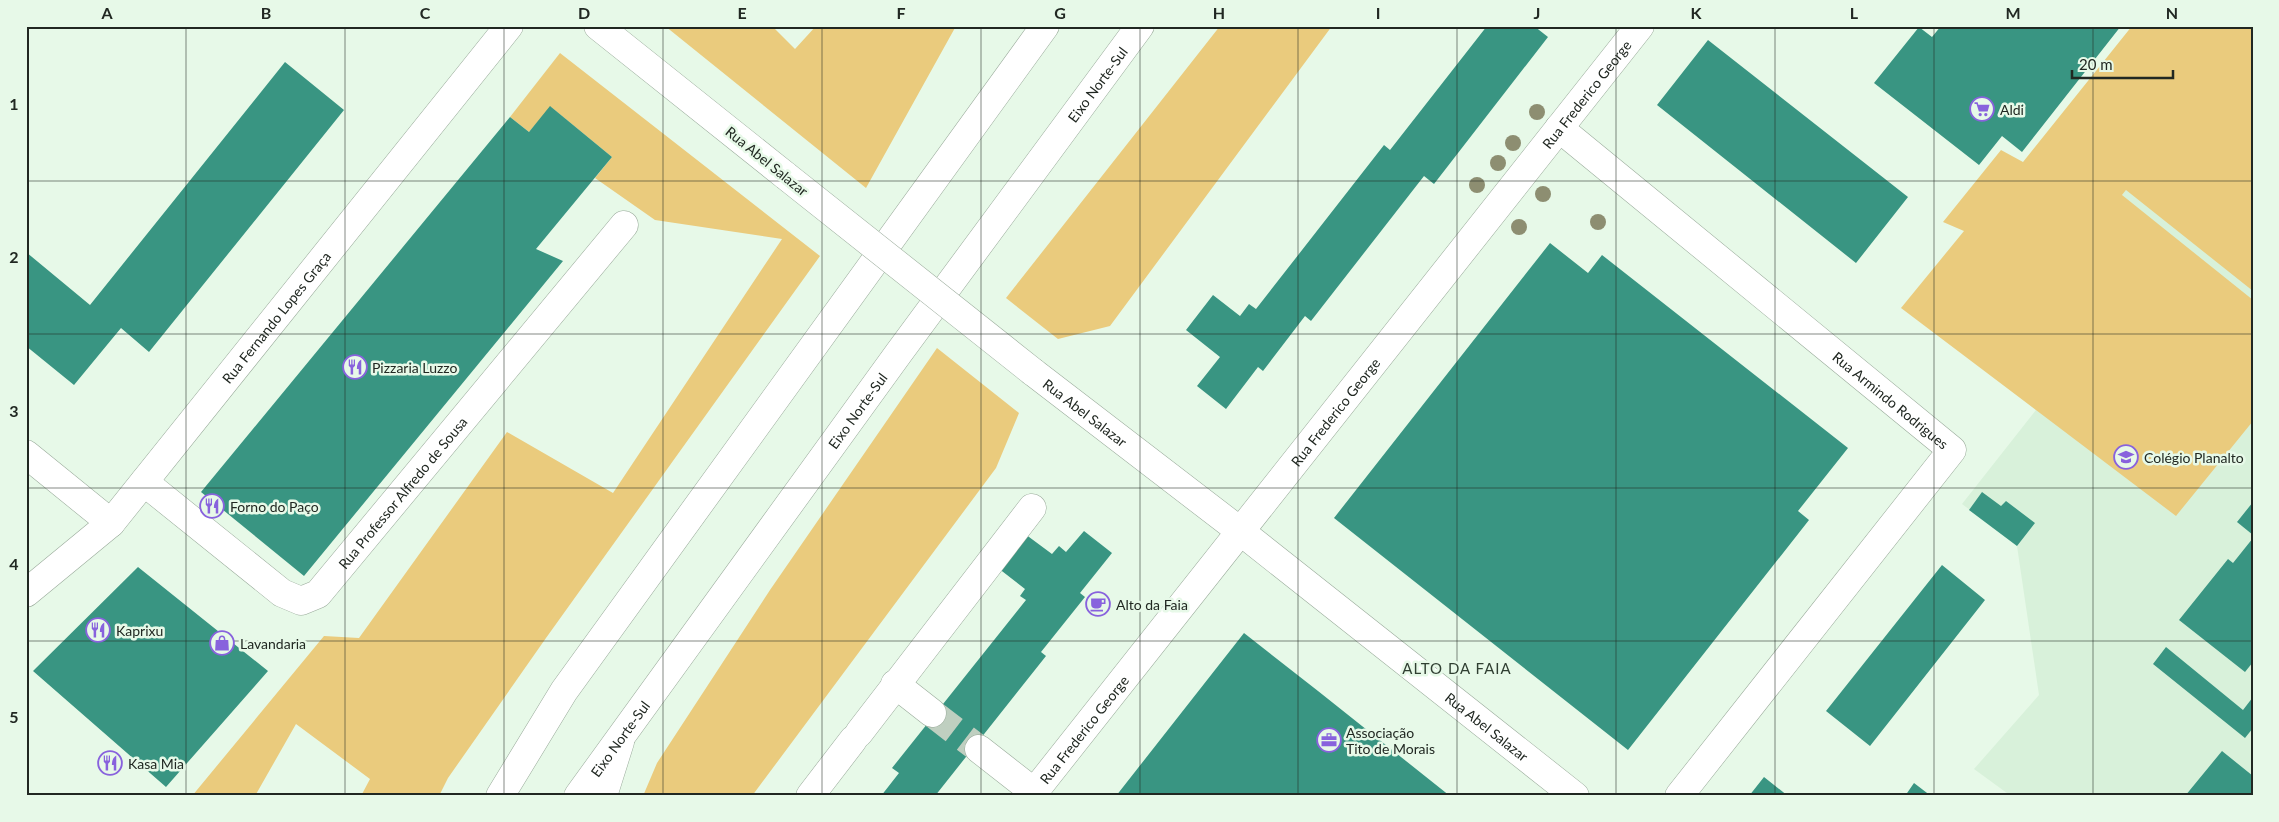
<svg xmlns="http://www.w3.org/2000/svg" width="2279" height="822" font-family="Lato,sans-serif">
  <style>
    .built { fill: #d8f1da }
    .green { fill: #eacb7d }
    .building { fill: #399582 }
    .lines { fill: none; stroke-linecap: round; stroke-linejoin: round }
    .minor-tunnel { stroke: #bfcfc0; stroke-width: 28; stroke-dasharray: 28 14; stroke-linecap: butt }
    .minor-casing { stroke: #99aa9a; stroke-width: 29 }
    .highway-casing { stroke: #99aa9a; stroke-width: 29 }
    .minor { stroke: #fff; stroke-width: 28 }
    .highway { stroke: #fff; stroke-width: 28 }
    .minor-bridge-casing { stroke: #99aa9a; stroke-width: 29; stroke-linecap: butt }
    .minor-bridge { stroke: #fff; stroke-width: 28 }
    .tree { fill: #8d8e71 }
    .grid { fill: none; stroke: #212822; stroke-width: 1; stroke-opacity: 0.55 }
    .labels { text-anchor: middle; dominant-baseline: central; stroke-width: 5; stroke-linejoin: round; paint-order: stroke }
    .street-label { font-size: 14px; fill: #212822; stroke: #e7f9e8 }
    .poi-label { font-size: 14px; fill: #212822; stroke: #e7f9e8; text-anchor: start }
    .neighbourhood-label { font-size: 15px; letter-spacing: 1px; fill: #303f32; stroke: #e7f9e8 }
    .neatline { fill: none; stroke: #212822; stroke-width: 2 }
    .grid-label { font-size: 16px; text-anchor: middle; font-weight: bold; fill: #212822 }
  </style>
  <rect width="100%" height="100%" fill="#e7f9e8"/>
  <!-- built -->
  <path class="built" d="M2253 119V796H2011L1974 769 2039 695 2017 546 1962 504 2036 410 1982 367 2126 190Z"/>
  <!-- green -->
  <path class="green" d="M665 26H772L795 49 816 26H956L866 188Z
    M1220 26H1332L1110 326 1058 339 1006 298Z
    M2132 26H2253V291L2126 190 2122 195 2253 300V421L2176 516 1901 308 1964 231 1943 222 2001 150 2023 162Z
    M560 53 820 256 546 638 448 778 439 796H361L370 779 296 724 255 796H192L324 636 359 638 507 432 613 493 782 239 655 220 595 178 612 157 551 107 529 132 510 117Z
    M937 348 1019 413 996 468 752 796H643L657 763 770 590Z"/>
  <!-- building -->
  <path class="building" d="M1487 26H1534L1548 37 1434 184 1424 176 1311 321 1305 316 1263 371 1258 367 1226 409 1197 386 1220 357 1186 330 1213 295 1240 316 1249 304 1256 309 1384 145 1390 150Z
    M1941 26H2121L2022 152 2002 136 1979 165 1874 83 1919 27 1932 37Z
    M1708 40 1908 197 1856 263 1657 105Z
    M285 62 344 110 149 352 121 328 74 385 26 346V252L90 305Z
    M550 106 612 157 536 249 563 261 304 576 201 492 510 117 529 132Z
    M1550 243 1588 273 1602 255 1848 448 1798 511 1809 520 1628 750 1334 518Z
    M1982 492 2001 506 2006 501 2035 523 2017 546 1969 510Z
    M2253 502V535L2237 522Z
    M1084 531 1112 553 1080 593 1085 597 1041 652 1046 656 935 796H881L899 773 892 768 1026 600 1020 596 1025 589 998 568 1025 534 1052 554 1059 546 1066 552Z
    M2253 538V662L2245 672 2179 620 2228 559 2233 563Z
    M1942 565 1985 600 1870 746 1826 711Z
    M138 567 268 671 166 787 33 671Z
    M1244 633 1318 691 1450 796H1116Z
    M2166 647 2243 710 2253 697V728L2245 738 2153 664Z
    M2222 751 2253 776V796H2185Z
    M1764 777 1788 796H1749Z
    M1914 783 1931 796H1905Z"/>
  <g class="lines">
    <!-- minor-tunnel -->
    <path class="minor-tunnel" d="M932 713 979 749"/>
    <!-- minor casing -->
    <g class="minor-casing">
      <g id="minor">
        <path d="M598 26 786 176"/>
        <path id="s1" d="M1559 128 1952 450 1679 796"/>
        <path id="s2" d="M1033 372 1240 531 1575 796"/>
        <path d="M26 454 111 523"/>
        <path id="s3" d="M144 482 282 593 301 601 318 594 624 225"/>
        <path id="s4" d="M26 593 111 523 509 26"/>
        <path d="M895 684 932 713"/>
        <path d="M859 733 1032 508"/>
        <path d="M979 749 1034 792"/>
        <path d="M603 796 620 742"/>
        <path d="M810 796 853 740"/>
        <path id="s5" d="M1031 796 1640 26"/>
      </g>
    </g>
    <!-- highway casing -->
    <g class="highway-casing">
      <g id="highway">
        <path d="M500 796 564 691 1045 26"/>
        <path id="s6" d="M578 796 898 354 1140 26"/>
      </g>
    </g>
    <!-- minor -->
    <use href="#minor" class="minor"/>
    <!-- highway -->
    <use href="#highway" class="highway"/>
    <!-- minor-bridge casing -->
    <g class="minor-bridge-casing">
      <path id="minor-bridge" d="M786 176 1033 372"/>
    </g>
    <!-- minor-bridge -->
    <use href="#minor-bridge" class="minor-bridge"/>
  </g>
  <!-- trees -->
  <g class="tree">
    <circle cx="1537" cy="112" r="8"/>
    <circle cx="1513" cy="143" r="8"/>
    <circle cx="1498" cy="163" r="8"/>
    <circle cx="1477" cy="185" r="8"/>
    <circle cx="1543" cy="194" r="8"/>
    <circle cx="1598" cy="222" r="8"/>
    <circle cx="1519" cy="227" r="8"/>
  </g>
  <!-- grid -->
  <path class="grid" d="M186 26V796M345 26V796M504 26V796M663 26V796M822 26V796M981 26V796M1140 26V796M1298 26V796M1457 26V796M1616 26V796M1775 26V796M1934 26V796M2093 26V796M26 181H2253M26 334H2253M26 488H2253M26 641H2253"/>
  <!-- icons -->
  <defs>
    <g id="supermarket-ring" transform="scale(1.25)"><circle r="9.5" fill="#e7f9e8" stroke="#8862dd" stroke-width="1.5"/><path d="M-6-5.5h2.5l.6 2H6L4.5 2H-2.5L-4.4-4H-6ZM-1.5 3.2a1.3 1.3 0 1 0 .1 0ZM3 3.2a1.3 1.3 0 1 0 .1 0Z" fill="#8862dd"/></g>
    <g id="restaurant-ring" transform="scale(1.25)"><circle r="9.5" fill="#e7f9e8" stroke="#8862dd" stroke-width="1.5"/><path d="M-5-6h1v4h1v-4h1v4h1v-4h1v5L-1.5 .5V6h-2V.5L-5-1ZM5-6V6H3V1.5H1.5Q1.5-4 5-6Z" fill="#8862dd"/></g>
    <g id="school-ring" transform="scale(1.25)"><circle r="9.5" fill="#e7f9e8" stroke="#8862dd" stroke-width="1.5"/><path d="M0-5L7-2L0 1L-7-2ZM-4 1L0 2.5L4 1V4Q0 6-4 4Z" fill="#8862dd"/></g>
    <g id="cafe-ring" transform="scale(1.25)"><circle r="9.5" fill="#e7f9e8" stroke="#8862dd" stroke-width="1.5"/><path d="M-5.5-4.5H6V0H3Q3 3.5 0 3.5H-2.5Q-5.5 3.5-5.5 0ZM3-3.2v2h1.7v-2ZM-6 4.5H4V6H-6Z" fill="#8862dd"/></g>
    <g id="shop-ring" transform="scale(1.25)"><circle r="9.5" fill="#e7f9e8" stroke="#8862dd" stroke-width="1.5"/><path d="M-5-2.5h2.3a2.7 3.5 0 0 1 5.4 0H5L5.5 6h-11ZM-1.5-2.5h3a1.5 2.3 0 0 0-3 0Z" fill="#8862dd"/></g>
    <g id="office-ring" transform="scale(1.25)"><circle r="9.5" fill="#e7f9e8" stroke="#8862dd" stroke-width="1.5"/><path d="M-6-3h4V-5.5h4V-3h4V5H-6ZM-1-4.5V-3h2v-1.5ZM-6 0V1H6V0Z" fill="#8862dd"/></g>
  </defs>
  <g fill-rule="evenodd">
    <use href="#supermarket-ring" x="1982" y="109"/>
    <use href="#restaurant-ring" x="355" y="367"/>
    <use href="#school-ring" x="2126" y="457"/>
    <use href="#restaurant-ring" x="212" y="506"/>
    <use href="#cafe-ring" x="1098" y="604"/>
    <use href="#restaurant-ring" x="98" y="630"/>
    <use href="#shop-ring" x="222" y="643"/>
    <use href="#office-ring" x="1329" y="740"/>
    <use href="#restaurant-ring" x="110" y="763"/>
  </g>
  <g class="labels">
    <!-- street labels -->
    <g class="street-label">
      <text stroke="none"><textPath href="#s6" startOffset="881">Eixo Norte-Sul</textPath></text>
      <text stroke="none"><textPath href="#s5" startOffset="895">Rua Frederico George</textPath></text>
      <text transform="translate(767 161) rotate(39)">Rua Abel Salazar</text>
      <text stroke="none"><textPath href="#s4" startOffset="374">Rua Fernando Lopes Graça</textPath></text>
      <text stroke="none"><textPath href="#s1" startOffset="429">Rua Armindo Rodrigues</textPath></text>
      <text stroke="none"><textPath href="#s6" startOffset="476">Eixo Norte-Sul</textPath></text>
      <text stroke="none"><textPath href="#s5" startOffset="490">Rua Frederico George</textPath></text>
      <text stroke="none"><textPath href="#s2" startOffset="66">Rua Abel Salazar</textPath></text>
      <text stroke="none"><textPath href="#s3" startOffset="348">Rua Professor Alfredo de Sousa</textPath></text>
      <text stroke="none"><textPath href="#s2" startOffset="576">Rua Abel Salazar</textPath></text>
      <text stroke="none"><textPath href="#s5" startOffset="85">Rua Frederico George</textPath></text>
      <text stroke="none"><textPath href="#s6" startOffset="71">Eixo Norte-Sul</textPath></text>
    </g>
    <!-- poi labels -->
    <g class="poi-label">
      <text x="2000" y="109">Aldi</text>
      <text x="372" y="367">Pizzaria Luzzo</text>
      <text x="2144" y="457">Colégio Planalto</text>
      <text x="230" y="506">Forno do Paço</text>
      <text x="1116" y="604">Alto da Faia</text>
      <text x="116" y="630">Kaprixu</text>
      <text x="240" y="643">Lavandaria</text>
      <text x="1346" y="732">Associação<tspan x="1346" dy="16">Tito de Morais</tspan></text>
      <text x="128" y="763">Kasa Mia</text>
    </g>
    <!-- neighbourhood labels -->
    <g class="neighbourhood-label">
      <text x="1457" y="668">ALTO DA FAIA</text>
    </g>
  </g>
  <!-- border -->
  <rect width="2279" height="822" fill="none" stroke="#e7f9e8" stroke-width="55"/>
  <!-- scale -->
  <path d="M2072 70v8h101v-8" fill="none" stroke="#212822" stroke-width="2.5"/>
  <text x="2079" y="70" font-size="15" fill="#212822" stroke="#e7f9e8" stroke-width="4" paint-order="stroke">20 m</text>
  <rect x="28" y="28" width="2224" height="766" class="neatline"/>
  <g class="grid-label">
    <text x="107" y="19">A</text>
    <text x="266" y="19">B</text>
    <text x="425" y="19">C</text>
    <text x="584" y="19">D</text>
    <text x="742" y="19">E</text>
    <text x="901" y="19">F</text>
    <text x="1060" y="19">G</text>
    <text x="1219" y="19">H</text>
    <text x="1378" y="19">I</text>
    <text x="1537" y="19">J</text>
    <text x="1696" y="19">K</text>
    <text x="1854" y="19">L</text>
    <text x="2013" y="19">M</text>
    <text x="2172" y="19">N</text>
    <text x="14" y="110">1</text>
    <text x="14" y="263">2</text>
    <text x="14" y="417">3</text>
    <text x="14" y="570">4</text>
    <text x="14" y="723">5</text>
  </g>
</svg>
